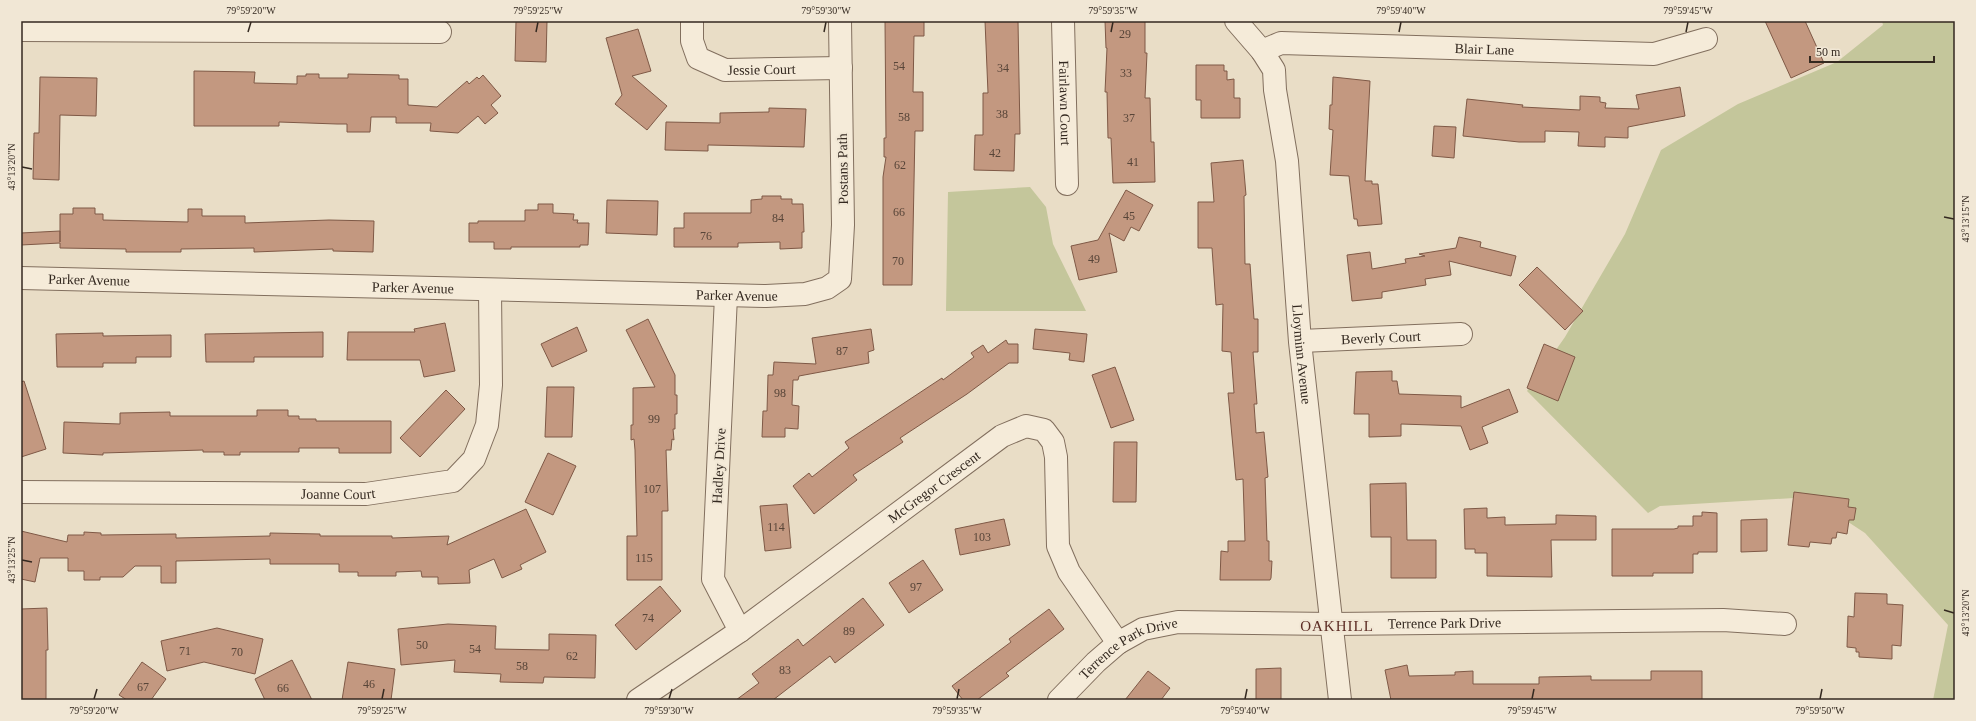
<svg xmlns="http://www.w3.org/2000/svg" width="1976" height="721" font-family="'Times New Roman',serif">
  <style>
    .green { fill: #c4c69b }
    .building { fill: #c39880; stroke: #7f5946 }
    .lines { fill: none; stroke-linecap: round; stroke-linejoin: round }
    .minor-casing { stroke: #826f5e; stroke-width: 24 }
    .minor { stroke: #f5ebd9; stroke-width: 22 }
    .ticks { fill: none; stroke: #342920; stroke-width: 1.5 }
    .labels { text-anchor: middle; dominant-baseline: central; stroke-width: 4; stroke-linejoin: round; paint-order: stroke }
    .number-label { font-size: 12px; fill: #584538 }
    .street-label { font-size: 14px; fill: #342920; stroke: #f1e7d5 }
    .neighbourhood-label { font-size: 15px; letter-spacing: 1px; fill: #5c2c24; stroke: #f1e7d5 }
    .neatline { fill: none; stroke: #342920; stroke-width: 1.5 }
    .ticks-label { font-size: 10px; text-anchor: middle; fill: #342920 }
  </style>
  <rect width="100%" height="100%" fill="#e9ddc6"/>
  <!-- green -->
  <path class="green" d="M1882 21H1955V700H1933L1948 625 1865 533 1810 497 1660 506 1648 513 1527 391 1565 337 1625 234 1661 150 1738 104 1837 62 1883 25Z
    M1030 187 1046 207 1053 244 1086 311H946L948 192Z"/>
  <!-- building -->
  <path class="building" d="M516 21H547L546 62 515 61Z
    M885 21H924V36H914L913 92H923V131H915L912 285H883V177L886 157H884V138H886Z
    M985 21H1018L1020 134H1015L1014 171 974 170 975 135H983V93H988Z
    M1105 21H1145V53H1147L1145 98H1150L1151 142H1154L1155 182 1113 183 1111 138H1108L1107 92H1105L1107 48H1106Z
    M1765 21H1805L1824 63 1791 78Z
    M638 29 651 71 632 76 667 106 647 130 615 104 622 95 606 38Z
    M1196 65H1224V71H1227V80L1234 79V98H1240V118H1201V100H1196Z
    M194 71 255 72 254 83 297 84V76H306V74H319V78H348V74L399 75V79H408V105L437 107 467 81 469 84 477 77 479 79 483 75 501 96 491 105 498 113 485 124 478 116 458 133 430 131 431 123H396V117H371L370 132H347V124H337L279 122V126H194Z
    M40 77 97 78 96 116 60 115 59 180 33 179 34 133H39Z
    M1333 77 1370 81 1365 181H1372V184H1378L1382 224 1358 226 1357 219H1354L1349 176 1330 175 1333 130 1329 129 1330 105H1332Z
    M1680 87 1685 116 1628 127V138L1605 137V147L1578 146 1579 132 1545 131V142H1519L1463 136 1467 99 1523 105 1522 107 1580 110V96L1600 97V102L1606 103 1605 108 1639 109 1636 95Z
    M769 108 806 109 804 147 708 145V151L665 150 666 122 720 123V113L769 112Z
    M1434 126 1456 127 1454 158 1432 156Z
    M1243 160 1246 195 1244 196 1245 264H1250L1254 319H1258V352H1253L1257 404H1254L1256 433 1264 432 1268 477 1265 478 1267 541H1269V561H1272L1271 578 1270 580H1220L1221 551 1228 552V541H1245L1243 479 1236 480 1228 393H1234L1231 352 1222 351 1223 304 1216 305 1212 248H1198V202H1214L1211 163Z
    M1126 190 1153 205 1139 231 1131 227 1124 241 1109 233 1117 272 1079 280 1071 246 1098 240Z
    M762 196H781V199H792V204H803L804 232H802V248L780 249V242L738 243V247H674V228H684V213H751V200L762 199Z
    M607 200 658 201 657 235 606 233Z
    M538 204H553V213L574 214 573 220H578L577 223H589L588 245H580V247H511V249H494V242H469V223H478V221H525V210H538Z
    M73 208H95V214H103V220L188 222V209H202V216H245V223L329 220 374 221 373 252 333 251V249L254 252V248L181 249V252H126V249L60 248V243L21 245V233L60 231V242V214H73Z
    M1459 237 1481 242 1480 247 1516 256 1511 276 1449 261 1451 275 1425 279 1426 285 1382 292V298L1352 301 1347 255 1370 252 1372 269 1406 263 1405 259 1425 256 1419 254 1456 248Z
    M1537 267 1583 311 1565 330 1519 285Z
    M648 319 675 375V395H677V414H675V429H673L674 440 672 439 671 450H666L668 511H662V580H627V536H637L635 450 634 439 631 440V425H633V388L655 387 626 330Z
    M445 323 455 371 424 377 420 360H347L348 332H415L414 329Z
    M577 327 587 351 552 367 541 344Z
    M871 329 874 350 868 352 869 363 799 376 798 380H793L792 405 799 406 798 429 785 428V437H762L763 411H767L768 375H773L774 362 816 364 812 338Z
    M1035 329 1087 334 1084 362 1069 360 1070 353 1033 349Z
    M323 332V357H254V362H206L205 334Z
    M103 333V336L171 335V357H136V363H103V367H57L56 334Z
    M1006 340 1008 344H1018V363H1009L967 394 900 438 903 442 853 475 857 480 814 514 793 486 809 473 812 477 849 448 845 442 942 378 943 380 974 357 971 353 983 345 988 353Z
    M1544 344 1575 357 1558 401 1527 388Z
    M1115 367 1134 420 1111 428 1092 375Z
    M1392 371V381H1397L1399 394 1461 396V408L1509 389 1518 412 1482 427 1488 443 1470 450 1461 426 1401 424V436L1369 437V414H1354L1356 372Z
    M24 381 46 449 21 457V382Z
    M547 387H574L572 437H545Z
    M446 390 465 409 420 457 400 438Z
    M257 410H288V416H299V419H316V421H391V453H339V448H299V452H240V455H224V452H203V450L103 453V455L63 453 64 422 120 424V413L170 412V416H257Z
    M1114 442H1137L1136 502H1113Z
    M548 453 576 466 553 515 525 502Z
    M1406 483 1407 540H1436V578H1391V537H1371L1370 484Z
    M1794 492 1849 499 1848 507 1856 508 1854 520H1849L1847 534 1837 532 1836 538H1832L1831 544 1810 542 1809 547 1788 545Z
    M787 504 791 548 765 551 760 506Z
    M1487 508V518L1505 517V525L1556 524V515L1596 516V540H1551L1552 577 1487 576V553H1475V549H1465L1464 509Z
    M526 509 546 552 520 565 522 569 502 578 494 559 469 570 470 583 438 584V577H422L421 571 396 572V576H358V572H339V564H270V559L176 561V583H161V566H135L123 577H100V580H84V571H68V558H40L35 582 21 579V531L67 542 68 535H84V532L101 533V535L176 534V538L270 536V533L320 534V536H392V538L449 536 447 545Z
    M1702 512 1717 513V552H1698V554H1693V573H1653V576H1612V529H1674L1678 528V526H1693V516H1702Z
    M1004 519 1010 545 960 555 955 529Z
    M1767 519V551L1741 552V520Z
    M923 560 943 590 909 613 889 583Z
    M660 586 681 611 636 650 615 625Z
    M1855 593 1887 594V604L1903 605 1901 646 1892 645V659L1859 657V652H1856V648L1847 647 1848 616 1854 617Z
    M863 598 884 625 835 663 830 656 773 700H736L759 683 752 674 798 639 803 646Z
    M47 608 48 650H46V700H21V609Z
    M1049 609 1064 629 1006 673 1009 676 977 700H963L952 686 1011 642 1009 639Z
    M448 624 496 626 495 649 549 650V634L596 635 595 678 544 677 543 683 500 682 501 674 454 672 455 660 401 665 398 629Z
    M217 628 263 639 255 674 204 662 167 671 161 641Z
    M292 660 312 700H265L255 679Z
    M142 662 166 679 151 700H127L119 695Z
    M348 662 395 669 391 700H342Z
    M1407 665 1409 676 1455 675V672L1473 671V684H1539V677L1591 676V680H1651V671H1702V700H1391L1385 670Z
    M1281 668V700H1256V669Z
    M1148 671 1170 688 1161 700H1125Z"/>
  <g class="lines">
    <!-- minor casing -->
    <g class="minor-casing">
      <g id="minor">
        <path id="s1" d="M692 21V41L698 58 725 70 841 68"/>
        <path id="s2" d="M1063 21 1067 184"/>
        <path id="s3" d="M1236 21 1262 51 1274 70 1275 90 1287 161 1300 342 1340 700"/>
        <path d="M21 30 440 32"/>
        <path id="s4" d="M1262 51 1281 43 1654 54 1706 39"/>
        <path id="s5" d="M21 278 766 296 805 294 827 288 840 279 843 225 840 21"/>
        <path d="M726 296 713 579 740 631"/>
        <path id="s6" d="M1301 341 1461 334"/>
        <path id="s7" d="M21 492 366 494 453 481 474 459 487 425 491 385 490 291"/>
        <path id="s8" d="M638 700 740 631 1002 436 1026 426 1044 430 1053 442 1056 457 1058 546 1069 572 1118 643"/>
        <path id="s9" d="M1059 700 1096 662 1118 643 1143 629 1178 622 1333 624 1723 620 1785 624"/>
      </g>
    </g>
    <!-- minor -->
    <use href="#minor" class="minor"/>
  </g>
  <!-- ticks -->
  <path class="ticks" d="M248 32 251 22M536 32 538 22M824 32 826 22M1111 32 1113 22M1399 32 1401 22M1686 32 1688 22M22 167 32 169M1944 217 1954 219M22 560 32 562M1944 610 1954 613M94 699 97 689M382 699 384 689M669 699 672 689M957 699 959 689M1245 699 1247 689M1532 699 1534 689M1820 699 1822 689"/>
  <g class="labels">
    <!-- number labels -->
    <g class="number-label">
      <text x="1125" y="34">29</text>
      <text x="899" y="66">54</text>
      <text x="1003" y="68">34</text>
      <text x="1126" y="73">33</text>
      <text x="1002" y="114">38</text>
      <text x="904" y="117">58</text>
      <text x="1129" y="118">37</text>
      <text x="995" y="153">42</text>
      <text x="1133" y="162">41</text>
      <text x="900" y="165">62</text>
      <text x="899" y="212">66</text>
      <text x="1129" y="216">45</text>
      <text x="778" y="218">84</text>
      <text x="706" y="236">76</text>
      <text x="1094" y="259">49</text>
      <text x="898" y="261">70</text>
      <text x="842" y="351">87</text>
      <text x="780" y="393">98</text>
      <text x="654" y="419">99</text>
      <text x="652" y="489">107</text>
      <text x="776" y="527">114</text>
      <text x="982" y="537">103</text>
      <text x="644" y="558">115</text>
      <text x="916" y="587">97</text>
      <text x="648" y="618">74</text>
      <text x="849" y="631">89</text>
      <text x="422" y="645">50</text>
      <text x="475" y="649">54</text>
      <text x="185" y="651">71</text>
      <text x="237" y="652">70</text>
      <text x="572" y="656">62</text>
      <text x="522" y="666">58</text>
      <text x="785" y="670">83</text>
      <text x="369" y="684">46</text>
      <text x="143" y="687">67</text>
      <text x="283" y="688">66</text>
    </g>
    <!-- street labels -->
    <g class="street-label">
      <text stroke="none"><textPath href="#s4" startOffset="224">Blair Lane</textPath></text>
      <text stroke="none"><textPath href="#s1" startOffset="104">Jessie Court</textPath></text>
      <text stroke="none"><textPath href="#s2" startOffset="82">Fairlawn Court</textPath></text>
      <text transform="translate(843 169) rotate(-91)">Postans Path</text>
      <text stroke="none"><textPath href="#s5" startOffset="68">Parker Avenue</textPath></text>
      <text stroke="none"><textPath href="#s5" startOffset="392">Parker Avenue</textPath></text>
      <text stroke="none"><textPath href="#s5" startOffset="716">Parker Avenue</textPath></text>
      <text stroke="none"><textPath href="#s6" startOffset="80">Beverly Court</textPath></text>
      <text stroke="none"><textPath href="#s3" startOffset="348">Lloyminn Avenue</textPath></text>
      <text transform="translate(719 466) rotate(-87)">Hadley Drive</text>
      <text stroke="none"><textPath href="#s8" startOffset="365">McGregor Crescent</textPath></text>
      <text stroke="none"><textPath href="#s7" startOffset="317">Joanne Court</textPath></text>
      <text stroke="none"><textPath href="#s9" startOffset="413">Terrence Park Drive</textPath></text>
      <text stroke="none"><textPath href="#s9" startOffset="89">Terrence Park Drive</textPath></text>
    </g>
    <!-- neighbourhood labels -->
    <g class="neighbourhood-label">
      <text x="1337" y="626">OAKHILL</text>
    </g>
  </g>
  <!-- border -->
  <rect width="1976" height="721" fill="none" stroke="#f1e7d5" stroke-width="44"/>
  <!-- scale -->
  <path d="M1810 56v6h124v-6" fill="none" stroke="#342920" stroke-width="2"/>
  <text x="1816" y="56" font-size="12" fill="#342920" stroke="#f1e7d5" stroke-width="3" paint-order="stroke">50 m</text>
  <rect x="22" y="22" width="1932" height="677" class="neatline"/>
  <g class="ticks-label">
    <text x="251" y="14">79°59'20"W</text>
    <text x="538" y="14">79°59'25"W</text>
    <text x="826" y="14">79°59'30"W</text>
    <text x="1113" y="14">79°59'35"W</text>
    <text x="1401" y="14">79°59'40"W</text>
    <text x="1688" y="14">79°59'45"W</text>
    <text transform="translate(11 167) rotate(-90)" y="4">43°13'20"N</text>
    <text transform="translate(1965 219) rotate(-90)" y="4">43°13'15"N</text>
    <text transform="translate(11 560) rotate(-90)" y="4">43°13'25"N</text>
    <text transform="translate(1965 613) rotate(-90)" y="4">43°13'20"N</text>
    <text x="94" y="714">79°59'20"W</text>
    <text x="382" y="714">79°59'25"W</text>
    <text x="669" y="714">79°59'30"W</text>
    <text x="957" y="714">79°59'35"W</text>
    <text x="1245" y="714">79°59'40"W</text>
    <text x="1532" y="714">79°59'45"W</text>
    <text x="1820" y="714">79°59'50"W</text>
  </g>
</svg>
